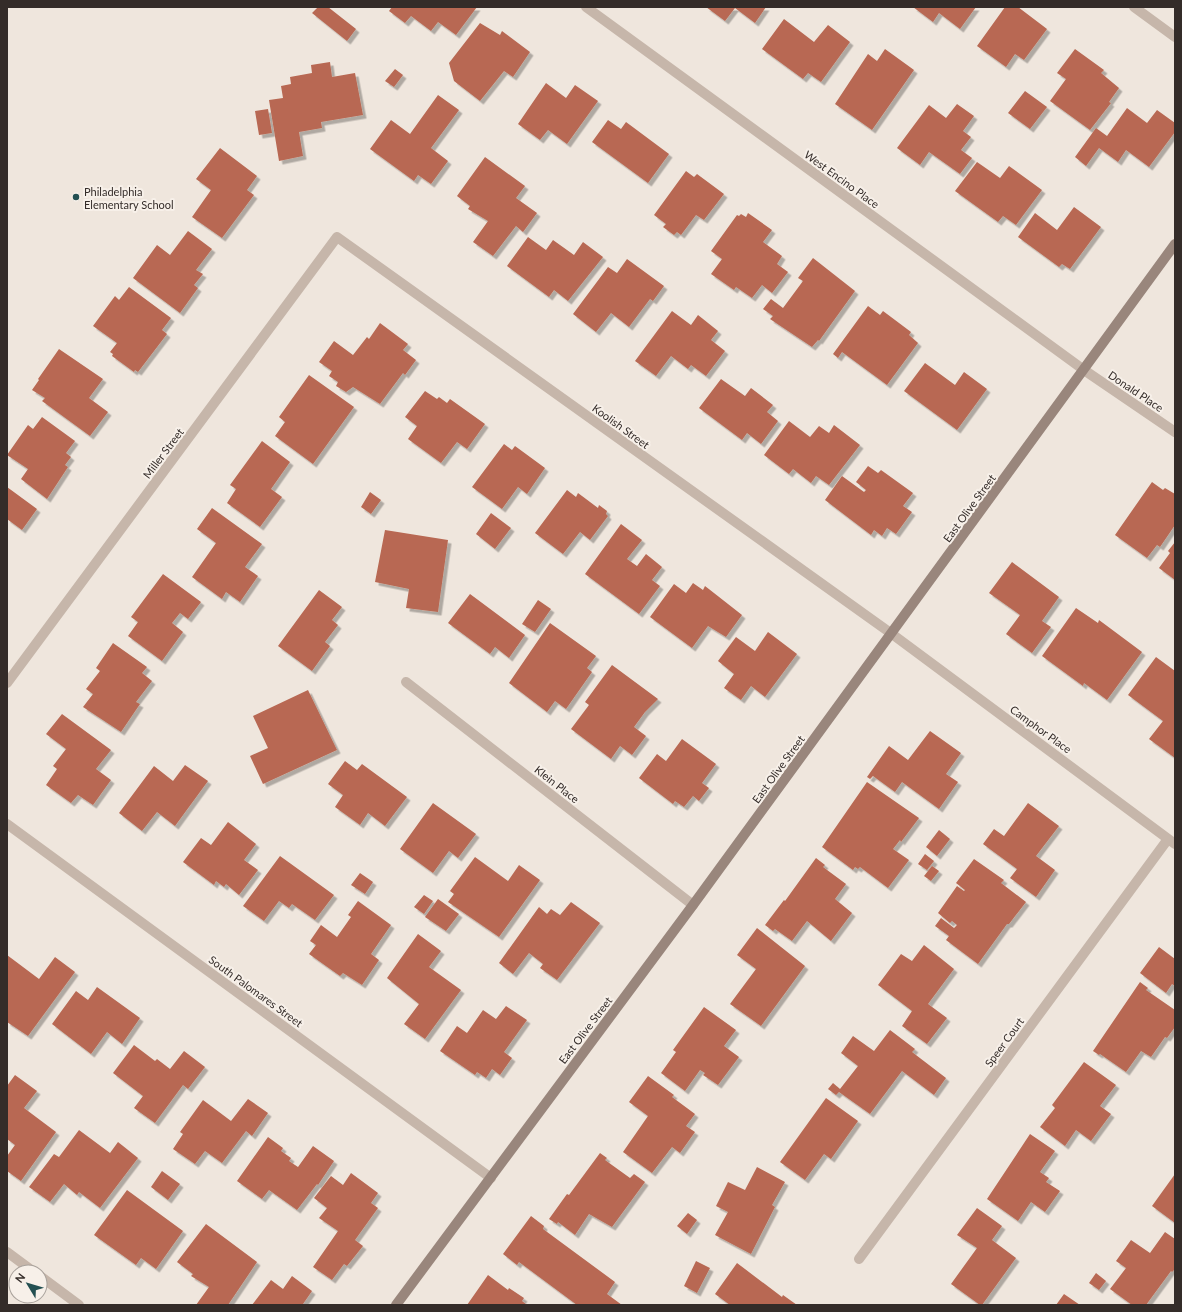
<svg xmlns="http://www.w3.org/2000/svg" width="1182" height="1312" font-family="Lato,sans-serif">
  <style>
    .building { fill: #b86852; filter: url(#shadow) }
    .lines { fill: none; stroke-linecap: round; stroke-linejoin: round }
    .street { stroke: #c6b6aa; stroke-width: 10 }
    .secondary { stroke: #99867c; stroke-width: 10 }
    .poi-dot { fill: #234f51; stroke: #f7f0e9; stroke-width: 1.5 }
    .labels { text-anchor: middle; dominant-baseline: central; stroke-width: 4; stroke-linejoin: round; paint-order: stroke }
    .street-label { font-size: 11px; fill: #342c29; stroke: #f7f0e9 }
    .poi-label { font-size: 11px; fill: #342c29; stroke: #f7f0e9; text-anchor: start }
  </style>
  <defs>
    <filter id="shadow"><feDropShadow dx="3.5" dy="3.5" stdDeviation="0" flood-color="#0004"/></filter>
  </defs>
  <rect width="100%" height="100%" fill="#efe6dd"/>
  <!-- building -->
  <path class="building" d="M318 7H328L356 29 347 41 312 13Z
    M392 7H477L456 35 438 22 431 31 411 16 405 23 389 11Z
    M706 7H766L755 23 735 8 725 21Z
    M913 7H976L960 29 939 13 933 22Z
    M1005 7H1018L1047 29 1024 60 1015 54 1006 67 977 46Z
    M784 19 814 42 828 25 850 42 821 82 808 73 803 79 762 49Z
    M480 23 500 35 502 31 530 52 513 77 504 71 480 101 454 81 449 63Z
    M885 49 914 70 872 130 835 104 868 54 877 61Z
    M1075 49 1104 70 1101 73 1119 88 1109 102 1111 103 1090 130 1050 101 1066 79 1057 73Z
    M330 62 332 77 355 73 363 115 321 122 322 128 299 132 303 156 279 161 269 100 283 98 281 86 291 84 290 77 312 73 311 65Z
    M395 69 403 75 394 87 385 81Z
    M546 83 566 98 575 85 598 101 567 144 548 130 540 140 518 124Z
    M1025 91 1047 107 1030 129 1008 113Z
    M438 95 459 110 431 148 448 161 431 184 418 175 414 181 370 149 391 120 410 134Z
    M957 104 974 116 963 131 971 137 961 150 972 158 960 174 929 152 920 165 897 148 929 105 946 118Z
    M1127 108 1147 123 1157 110 1175 123V132L1149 167 1126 150 1118 162 1099 148 1086 166 1075 157 1096 128 1107 136Z
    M268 109 272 133 259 135 255 111Z
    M608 120 621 129 626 122 669 154 648 183 592 142Z
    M220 148 257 176 247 190 254 195 222 238 192 217 211 190 196 179Z
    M485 157 525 186 516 198 537 213 523 232 516 226 493 256 473 242 488 221 468 209 470 206 457 196Z
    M977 162 1000 178 1009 166 1042 190 1016 225 1003 216 998 222 955 191Z
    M686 171 694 177 697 174 724 194 704 220 696 215 681 235 677 232 674 235 663 227 666 224 654 215Z
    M1074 207 1101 227 1070 269 1062 264 1059 267 1018 237 1035 213 1057 230Z
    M748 213 772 230 763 242 782 256 777 264 788 272 772 293 762 285 752 298 736 287 734 290 711 274 722 259 711 251 737 215 739 216 741 214 746 217Z
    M188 231 212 249 196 270 203 274 194 285 198 288 180 313 133 278 157 245 170 255Z
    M528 237 546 250 553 240 574 255 583 242 603 257 568 301 554 290 549 297 507 266Z
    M813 258 855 291 819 341 818 340 812 347 770 319 773 316 763 309 771 299 783 308 803 281 798 278Z
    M627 259 664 286 653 301 650 299 629 327 611 313 596 332 573 314 608 267 617 273Z
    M129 287 171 318 162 330 167 334 138 372 135 370 134 372 112 356 113 354 110 352 117 343 93 326 115 296 119 300Z
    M868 306 880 315 883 311 911 332 909 335 918 343 887 385 842 352 838 358 833 354Z
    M672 311 691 325 698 315 718 331 711 340 725 351 706 376 691 365 688 369 671 356 656 376 635 361Z
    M380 323 408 344 403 350 416 360 405 375 403 373 380 404 353 387 346 392 336 386 338 382 329 376 332 371 319 362 334 341 353 355 367 337 369 339Z
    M59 349 103 379 89 398 108 412 90 436 42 401 45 398 32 390 39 380 38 379Z
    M925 363 955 385 964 372 987 389 957 430 904 391Z
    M309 375 354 407 313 464 275 436 285 422 279 417Z
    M721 379 745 396 751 388 773 405 767 412 778 421 761 444 747 433 742 440 699 408Z
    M425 391 437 399 439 397 447 403 450 399 485 424 467 449 457 442 441 463 408 439 417 426 405 417Z
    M42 417 75 441 66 453 71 457 65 465 68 467 47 499 21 479 28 469 7 455 28 425 33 429Z
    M789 421 810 437 819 426 829 433 834 425 860 445 829 485 816 476 811 483 793 469 789 474 764 455Z
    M262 441 290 462 271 489 282 497 260 527 227 503 236 489 230 485Z
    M504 444 512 450 515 446 545 468 527 494 518 487 502 509 472 487Z
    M868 466 878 473 881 470 913 493 903 506 912 512 896 534 887 528 882 536 874 530 871 535 825 500 842 476 864 492 866 490 856 482Z
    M1152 482 1163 490 1165 488 1175 494V525L1160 547 1157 545 1147 558 1115 535Z
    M7 487 37 509 22 530 7 519Z
    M567 490 576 497 578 493 598 508 599 505 607 511 606 514 608 516 590 540 580 532 563 554 535 533Z
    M370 492 381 500 371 514 361 507Z
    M212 508 262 544 245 567 258 576 240 602 226 592 222 599 192 577 216 543 197 529Z
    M491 513 511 528 495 549 476 534Z
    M621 524 642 540 627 559 637 566 646 554 662 567 652 580 660 586 639 614 585 574Z
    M385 530 448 540 438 612 406 608 409 589 375 582Z
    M1175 542V580L1159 568 1170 553 1168 551Z
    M1012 562 1059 597 1042 621 1051 627 1032 653 1006 634 1020 615 989 593Z
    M163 574 201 602 188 619 180 613 172 623 183 632 162 661 128 636 138 622 131 617Z
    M693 583 703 590 705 586 742 615 726 637 708 626 692 648 650 617 674 584 686 593Z
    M319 590 342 607 332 620 338 625 325 642 330 646 312 671 278 646Z
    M470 594 525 635 509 658 495 647 490 654 448 623Z
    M538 600 551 609 535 632 522 624Z
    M1076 608 1098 623 1099 620 1142 652 1107 700 1084 683 1083 686 1042 656Z
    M550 623 596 656 587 668 592 672 566 709 555 701 547 712 509 683Z
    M768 632 797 654 765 697 751 686 741 700 724 688 734 674 718 661 736 637 755 651Z
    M113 643 147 667 142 673 152 681 136 702 140 704 121 732 83 707 93 694 86 689 100 671 96 668Z
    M1156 657 1175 671V758L1149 739 1163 721 1128 695Z
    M612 665 658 699 645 712 634 727 646 736 632 755 620 746 611 759 571 729 589 705 585 702Z
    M308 690 337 750 263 784 250 756 268 748 253 716Z
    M62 714 111 750 96 769 111 780 93 805 78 795 71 803 46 785 57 769 53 766 66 749 46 734Z
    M930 731 961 753 946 774 958 782 939 809 902 782 895 792 873 776 870 779 867 777 889 746 908 760Z
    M682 739 716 764 702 783 709 788 699 801 693 796 684 807 675 801 673 804 639 778 657 754 666 761Z
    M345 761 357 770 362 764 407 797 385 826 368 813 360 825 335 807 343 795 328 784Z
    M185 765 208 781 175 826 157 812 142 831 119 813 154 766 173 781Z
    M867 782 919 818 901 842 900 840 893 849 909 860 888 888 860 867 858 869 855 867 853 870 822 847Z
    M433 803 476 834 458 858 449 851 433 873 400 849Z
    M1028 803 1059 826 1036 856 1055 870 1036 897 1010 878 1017 869 983 844 994 829 1004 836Z
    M228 822 256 844 244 860 258 870 239 895 226 884 224 887 216 881 214 885 183 862 201 838 211 845Z
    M939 830 950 839 937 856 926 847Z
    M925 854 934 861 927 870 918 864Z
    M280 856 334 895 315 920 292 904 289 908 279 901 264 921 243 906Z
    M475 857 508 881 519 865 540 880 499 937 448 902 454 894 450 891Z
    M816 858 825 865 823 867 846 884 835 899 852 913 831 941 807 921 792 941 775 929 773 931 765 925 784 900 785 901Z
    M974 859 1004 880 1001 883 1026 902 1009 924H1007L978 964 946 940 949 936 935 926 941 918 954 928 957 925 952 921 950 923 938 913 957 886 964 891 965 890 956 883Z
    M932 866 939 871 931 881 924 876Z
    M360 873 373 882 365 894 351 885Z
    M424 895 433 901 424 914 414 907Z
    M438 899 459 914 446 931 425 917Z
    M358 901 391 925 371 954 379 960 362 985 343 973 340 976 309 954 316 945 310 941 321 925 337 937 351 917 348 915Z
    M571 902 600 923 557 980 540 968 543 964 529 953 513 974 499 963 539 907 547 914 551 909 560 915Z
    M757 928 805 966 761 1026 730 1004 756 969 737 955Z
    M418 934 441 951 429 967 461 990 425 1039 404 1024 419 1004 387 978Z
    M924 945 954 969 928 1004 947 1018 927 1044 902 1026 912 1011 878 985 901 954 912 961Z
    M1159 947 1175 959V986L1172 984 1166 993 1140 973Z
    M7 955 39 979 55 957 75 972 28 1036 7 1022Z
    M1140 982 1148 988 1146 990 1175 1010V1027L1167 1038 1165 1037 1151 1057 1141 1051 1126 1072 1100 1054 1099 1055 1093 1051Z
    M97 987 140 1018 122 1044 107 1032 91 1054 52 1024 76 991 88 1000Z
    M506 1006 527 1020 504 1052 512 1058 500 1075 492 1069 486 1078 477 1072 475 1075 440 1051 457 1026 467 1033 483 1010 496 1019Z
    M704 1007 736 1030 724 1046 739 1057 718 1085 703 1075 705 1073 700 1070 685 1091 661 1073 676 1052 673 1050Z
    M890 1030 915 1049 912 1052 946 1078 934 1095 902 1071 870 1114 839 1092 836 1095 828 1089 833 1083 840 1089 858 1066 841 1053 853 1036 874 1051Z
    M134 1045 155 1061 157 1059 170 1069 184 1051 205 1067 188 1089 183 1085 155 1123 134 1108 143 1096 113 1073Z
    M1084 1062 1116 1085 1100 1106 1111 1114 1091 1141 1076 1130 1065 1146 1040 1127 1055 1108 1052 1105Z
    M15 1075 37 1091 24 1108 56 1132 21 1181 7 1171V1156L15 1145 7 1139V1086Z
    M648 1076 674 1095 672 1097 695 1114 686 1126 695 1132 680 1153 672 1147 652 1173 623 1152 648 1116 629 1102Z
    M826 1098 858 1121 831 1159 824 1154 805 1180 780 1162Z
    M248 1099 268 1113 252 1136 246 1131 222 1163 205 1151 195 1164 173 1149 183 1134 180 1132 203 1100 231 1121Z
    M79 1130 110 1153 118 1142 138 1158 100 1208 79 1192 77 1195 64 1184 50 1202 29 1187 54 1154 59 1157Z
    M1030 1134 1055 1151 1040 1172 1049 1178 1046 1182 1060 1191 1045 1212 1031 1202 1018 1221 987 1199Z
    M268 1137 283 1148 281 1151 291 1158 289 1161 298 1167 313 1146 334 1161 318 1185 317 1184 297 1210 269 1190 262 1199 237 1181Z
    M600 1153 607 1158 605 1160 630 1178 634 1174 645 1182 612 1227 589 1214 575 1235 558 1222 557 1224 549 1219 567 1194 569 1195Z
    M757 1167 785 1182 772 1205 775 1207 751 1254 715 1235 728 1212 716 1206 728 1182 745 1190Z
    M162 1171 180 1184 168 1200 151 1187Z
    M351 1173 378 1193 371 1203 378 1208 355 1240 363 1246 347 1266 344 1264 332 1280 313 1267 338 1231 319 1218 327 1208 314 1198 331 1176 343 1185Z
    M1175 1174V1223L1152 1206Z
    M127 1190 183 1231 156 1269 141 1258 136 1265 94 1235Z
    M977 1208 1002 1226 992 1240 1016 1258 982 1305H980L951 1284 977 1248 957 1235Z
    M688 1213 697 1220 687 1234 677 1226Z
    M531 1216 544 1226 543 1229 615 1282 607 1294 622 1305H577L519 1262 517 1265 503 1254Z
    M206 1224 257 1262 228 1305H196L209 1287 191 1276 193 1274 177 1262Z
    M1165 1232 1175 1239V1269L1172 1272 1171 1271 1146 1305H1132L1110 1289 1126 1268 1116 1261 1131 1240 1150 1253Z
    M696 1261 710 1268 697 1293 684 1286Z
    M737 1263 782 1297 783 1295 797 1305H730L715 1294Z
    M1096 1273 1106 1281 1099 1290 1089 1283Z
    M488 1275 508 1290 509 1288 524 1298 522 1301 527 1305H467Z
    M292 1276 312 1291 303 1304 304 1305H252L271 1280 283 1289Z
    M1064 1294 1080 1305H1056Z"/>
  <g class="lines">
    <!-- street -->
    <path class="street" d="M586 7 1084 370 1175 432
      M1134 7 1175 37
      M406 682 693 905
      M7 683 337 237 892 634 1175 844
      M7 824 491 1178
      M7 1252 34 1272
      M859 1259 1168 839
      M40 1276 79 1305"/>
    <!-- secondary -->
    <path class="secondary" d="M396 1305 693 905 1175 244"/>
  </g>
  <!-- markers -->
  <circle class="poi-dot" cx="76" cy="197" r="4"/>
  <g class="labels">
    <!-- street labels -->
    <g class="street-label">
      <text transform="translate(842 179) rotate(36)">West Encino Place</text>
      <text transform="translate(1136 391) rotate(34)">Donald Place</text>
      <text transform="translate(621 426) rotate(36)">Koolish Street</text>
      <text transform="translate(163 453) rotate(-53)">Miller Street</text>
      <text transform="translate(969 508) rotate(-54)">East Olive Street</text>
      <text transform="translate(1041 729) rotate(36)">Camphor Place</text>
      <text transform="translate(778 769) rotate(-54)">East Olive Street</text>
      <text transform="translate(557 784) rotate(38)">Klein Place</text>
      <text transform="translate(256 991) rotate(36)">South Palomares Street</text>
      <text transform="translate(585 1030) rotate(-53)">East Olive Street</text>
      <text transform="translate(1004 1042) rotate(-54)">Speer Court</text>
    </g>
    <!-- poi labels -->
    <g class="poi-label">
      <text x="84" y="191">Philadelphia<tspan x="84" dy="13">Elementary School</tspan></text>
    </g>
  </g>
  <!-- border -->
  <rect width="1182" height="1312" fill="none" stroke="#342c29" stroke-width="16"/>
  <!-- north arrow -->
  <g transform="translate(28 1284) rotate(308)"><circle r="19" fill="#f7f0e9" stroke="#a9a29c"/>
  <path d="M0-3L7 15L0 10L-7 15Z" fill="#234f51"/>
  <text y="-6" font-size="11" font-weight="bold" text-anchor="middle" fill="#342c29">N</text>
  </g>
</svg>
